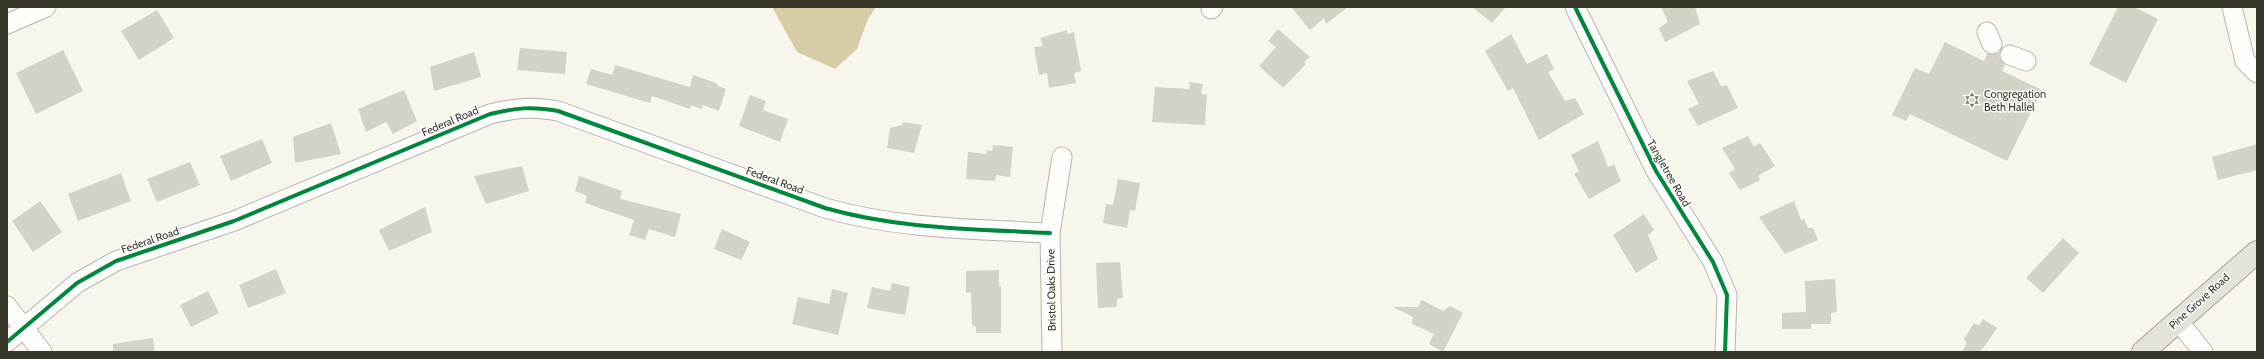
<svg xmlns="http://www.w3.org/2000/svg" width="2264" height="359" font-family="Cabin,sans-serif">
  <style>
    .water { fill: #d6cda7 }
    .building { fill: #d4d1c7 }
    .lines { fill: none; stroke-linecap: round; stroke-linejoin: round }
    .minor-casing { stroke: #b7b5ab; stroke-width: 21 }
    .major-casing { stroke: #a6a292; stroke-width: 24 }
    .minor { stroke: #fefefc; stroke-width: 19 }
    .major { stroke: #e4e2d9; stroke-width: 22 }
    .cycleway-casing { stroke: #fff; stroke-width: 6 }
    .cycleway { stroke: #00873e; stroke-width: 4 }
    .labels { text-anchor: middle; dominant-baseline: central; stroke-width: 3; stroke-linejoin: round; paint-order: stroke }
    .poi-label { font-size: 11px; fill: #383529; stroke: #fff; text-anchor: start }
    .street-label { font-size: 11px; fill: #383529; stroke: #fff }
  </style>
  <rect width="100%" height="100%" fill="#f8f6ec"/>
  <!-- water -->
  <path class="water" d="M772 7H876L868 19 857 49 835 69 797 52Z"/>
  <!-- building -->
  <path class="building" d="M1291 7H1348L1326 24 1324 18 1310 30Z
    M1472 7H1506L1492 23Z
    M1661 7H1695L1700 24 1665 42 1659 28 1668 22Z
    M2118 7H2134L2158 19 2126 83 2089 64Z
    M157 10 174 38 139 60 121 31Z
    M1278 29 1310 57 1304 62 1306 64 1283 88 1259 66 1276 47 1268 41Z
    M1067 30V34L1074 32 1081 71 1074 73 1076 83 1049 88 1047 73 1039 75 1034 47 1043 46 1040 38Z
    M1511 34 1527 64 1547 54 1554 69 1548 72 1565 101 1575 98 1584 114 1539 140 1513 88 1508 91 1485 51Z
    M1945 42 1984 61 1987 54H1996L2000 52 1999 57 2005 65 2002 71 2042 90 2007 161 1910 114 1906 121 1892 115 1915 68 1929 74Z
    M520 48 567 52 565 74 517 70Z
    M63 50 83 91 36 114 16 73Z
    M474 52 481 77 434 91 430 67Z
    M615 65 690 87 693 75 716 83 718 86 726 89 719 111 703 105 702 109 691 105 690 109 652 96 650 103 586 84 591 69 612 75Z
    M1713 71 1721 86 1727 85 1738 108 1698 126 1688 109 1699 104 1687 81Z
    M1189 82 1203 84 1201 94 1207 95 1205 125 1152 122 1155 87 1190 89Z
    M404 90 417 121 393 134 386 122 366 132 358 109Z
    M750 95 766 101 763 110 788 119 780 142 739 126Z
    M903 122 922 125 914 153 887 148 890 128 902 125Z
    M331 123 341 154 295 163 293 137Z
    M1748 136 1754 147 1760 143 1775 166 1758 176 1760 180 1740 190 1729 173 1735 169 1722 148Z
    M262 139 272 163 231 181 220 156Z
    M1598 141 1608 167 1614 164 1621 181 1589 199 1574 174 1579 171 1571 155Z
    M2257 144V170L2218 180 2212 157Z
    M993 145 1013 147 1010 177 996 175 995 181 966 179 968 152 986 154 987 150 992 151Z
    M190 162 200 185 157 202 147 179Z
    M522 166 529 191 486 204 474 176Z
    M121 173 131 201 78 221 68 194Z
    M579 176 622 191 620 199 681 214 675 237 649 229 645 240 629 235 634 220 585 203 587 196 575 191Z
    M1118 179 1140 183 1135 211 1130 210 1127 228 1103 223 1106 204 1113 205Z
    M40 201 62 232 33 252 12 221Z
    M1794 201 1801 220 1804 219 1808 228H1813L1818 240 1785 254 1759 217Z
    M425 207 432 232 389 251 379 230Z
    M1644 214 1654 230 1648 235 1658 259 1636 273 1613 235Z
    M722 229 750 242 741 260 714 249Z
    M2063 238 2079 253 2043 293 2026 278Z
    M1120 262 1123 298 1117 299V307L1098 308 1096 263Z
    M276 269 286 293 248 308 239 285Z
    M999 270V286H1001V333H976V327L972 325 971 292 966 293V271Z
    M1835 279 1837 312 1831 313V324H1811V329H1782V313L1806 312 1805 281Z
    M892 283 910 287 905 315 867 308 872 287 890 291Z
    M832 289 848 293 838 335 792 324 798 297 829 304Z
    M208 291 219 313 191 327 180 305Z
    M1422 300 1443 311 1450 306 1463 313 1443 352 1429 344 1434 334 1412 324 1413 317 1393 307H1418Z
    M1983 319 1997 328 1984 347 1979 352H1962L1967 343 1964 339 1974 323 1979 326Z
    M153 338 155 352H113V344Z"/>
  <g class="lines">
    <!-- minor casing -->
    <g class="minor-casing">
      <path id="minor" d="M1575 7 1656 171 1713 262 1727 295 1725 352
        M2232 7 2245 61 2257 73
        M1211 9 1213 7
        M7 24 46 7
        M1987 32 1992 44
        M2010 55 2026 61
        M7 306 42 352
        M2178 321 2203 352
        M7 342 77 283 116 261 234 221 490 114C516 108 531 106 558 111L825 208C898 229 974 229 1050 233
        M1052 352 1050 233 1062 157"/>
    </g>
    <!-- major casing -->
    <g class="major-casing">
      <path id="major" d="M2143 352 2257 252"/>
    </g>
    <!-- minor -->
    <use href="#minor" class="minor"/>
    <!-- major -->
    <use href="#major" class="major"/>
    <!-- cycleway casing -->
    <g class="cycleway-casing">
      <path id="cycleway" d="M1575 7 1656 171 1713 262 1727 295 1725 352
        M7 342 77 283 116 261 234 221 490 114C516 108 531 106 558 111L825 208C898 229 974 229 1050 233"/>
    </g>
    <!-- cycleway -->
    <use href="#cycleway" class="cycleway"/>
  </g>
  <!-- icons -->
  <defs>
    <g id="synagogue-bare" transform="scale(1.2)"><path d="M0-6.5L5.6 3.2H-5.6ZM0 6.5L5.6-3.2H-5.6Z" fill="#7b796d" stroke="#fff" stroke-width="2.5" paint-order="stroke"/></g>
  </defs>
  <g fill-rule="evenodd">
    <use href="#synagogue-bare" x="1972" y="100"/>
  </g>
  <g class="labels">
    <!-- poi labels -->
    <g class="poi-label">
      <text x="1984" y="94">Congregation<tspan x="1984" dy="13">Beth Hallel</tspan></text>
    </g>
    <!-- street labels -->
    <g class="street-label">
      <text transform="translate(450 121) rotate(-23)">Federal Road</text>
      <text transform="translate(1669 173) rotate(60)">Tangletree Road</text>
      <text transform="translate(775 180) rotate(20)">Federal Road</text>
      <text transform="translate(150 240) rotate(-19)">Federal Road</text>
      <text transform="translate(1051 290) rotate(-91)">Bristol Oaks Drive</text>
      <text transform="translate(2199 301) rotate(-42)">Pine Grove Road</text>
    </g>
  </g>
  <!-- border -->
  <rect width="2264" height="359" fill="none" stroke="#383529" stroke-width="16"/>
</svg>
